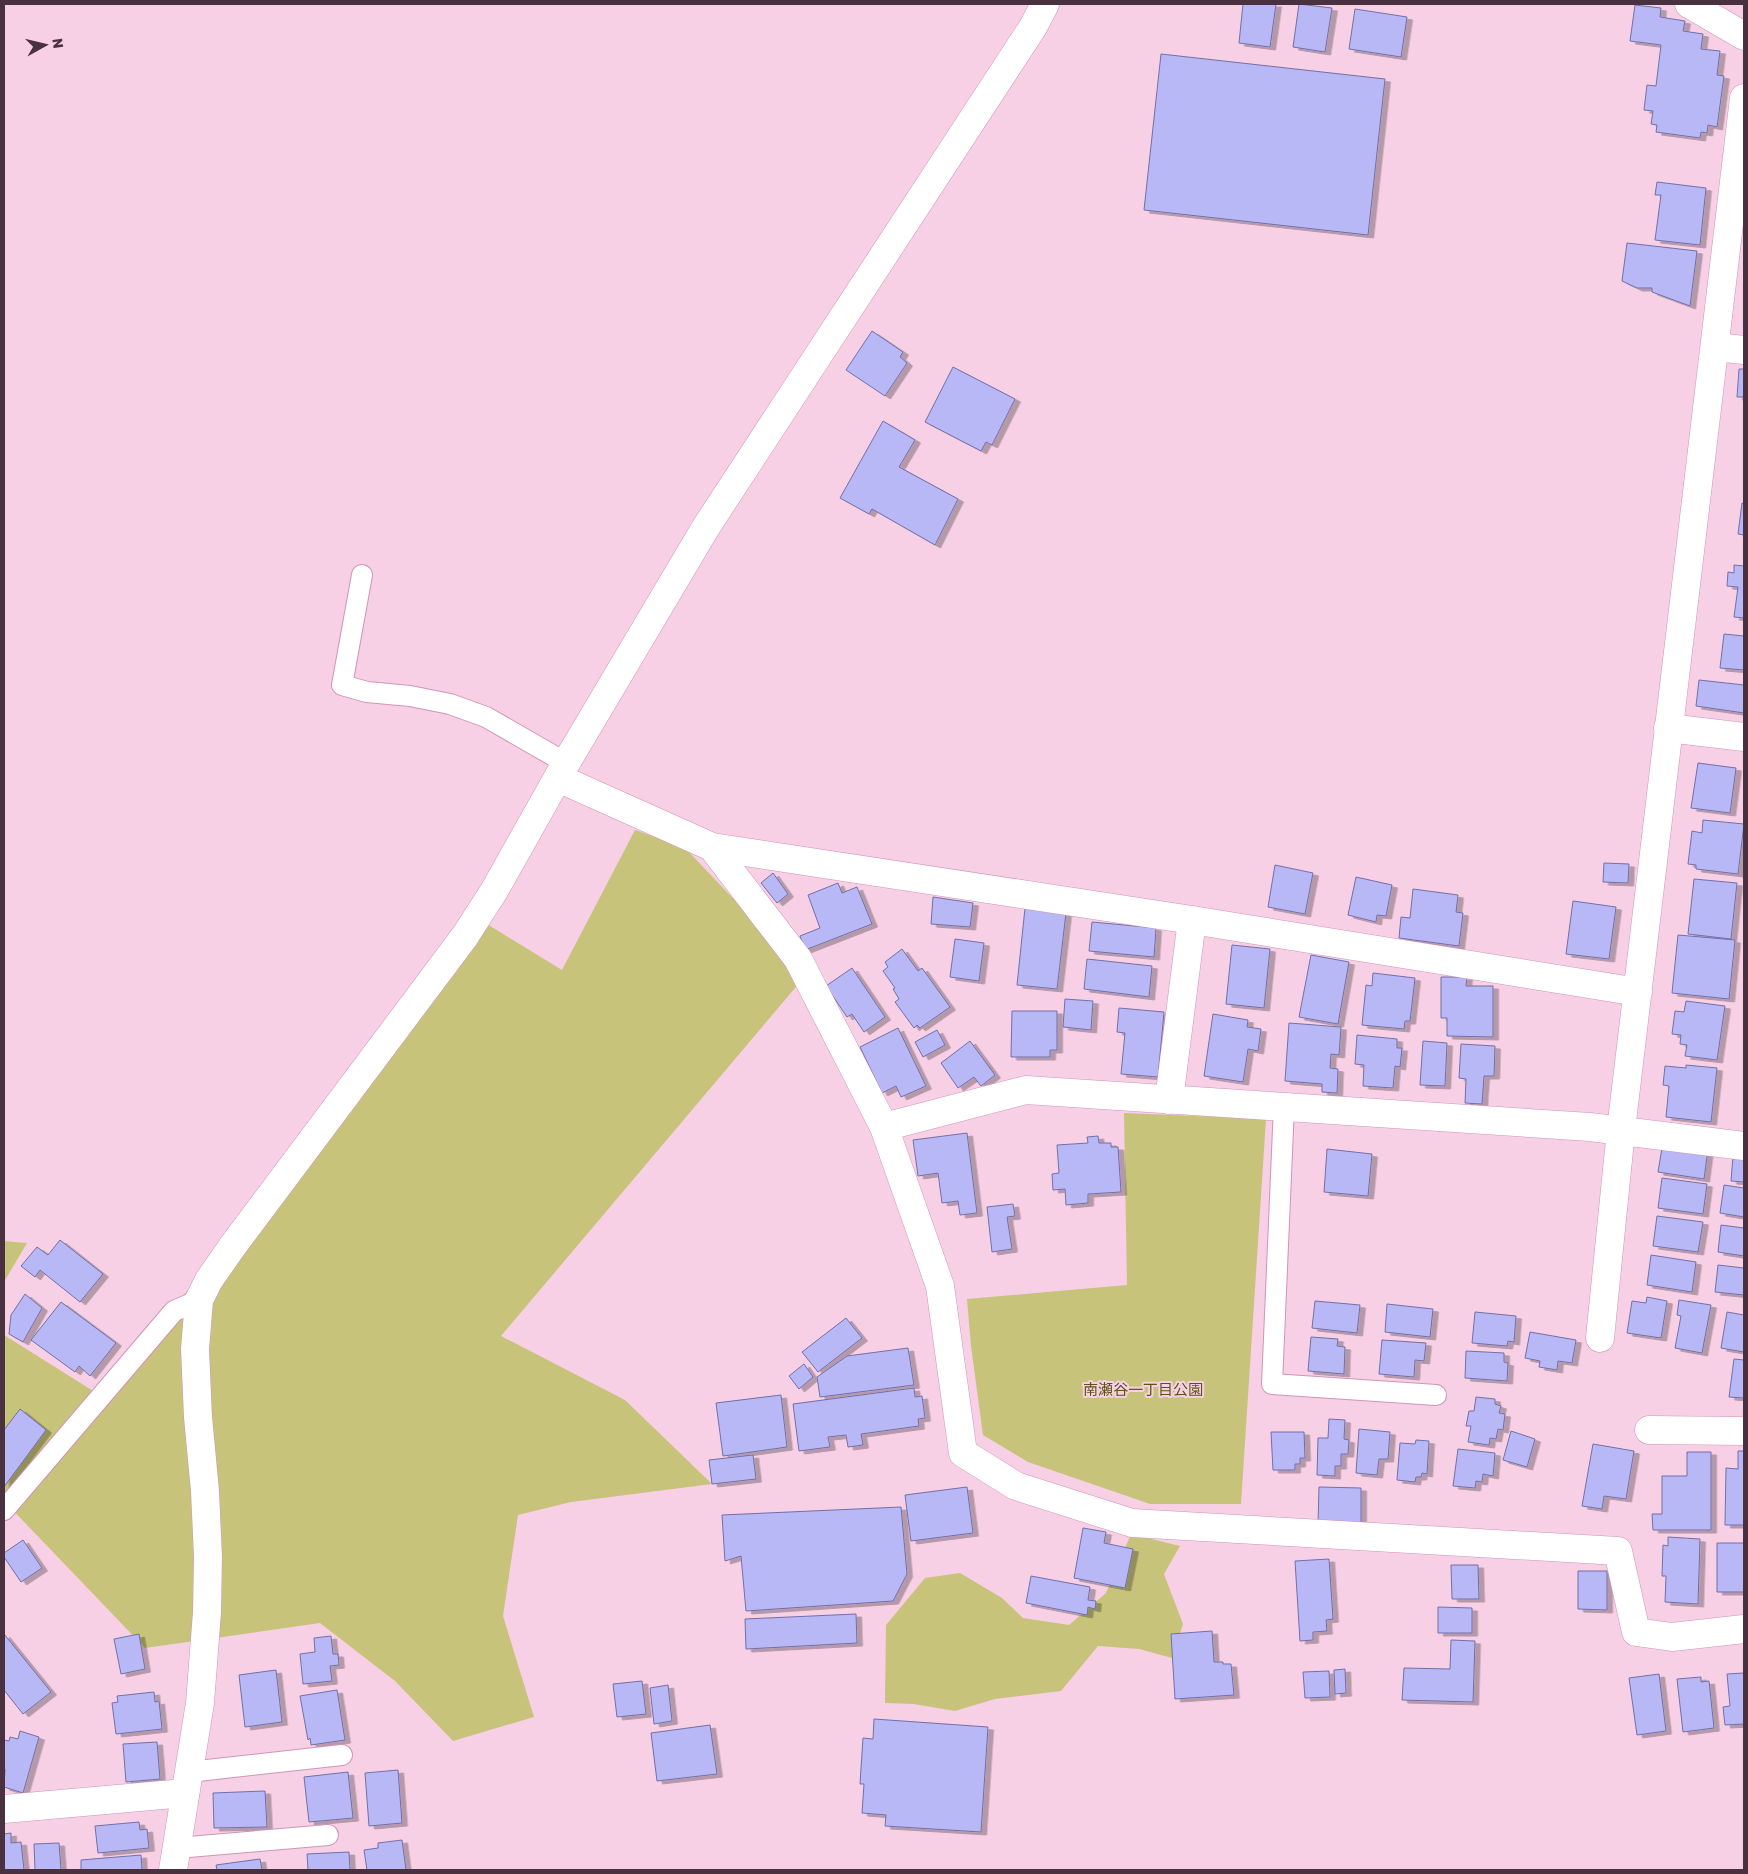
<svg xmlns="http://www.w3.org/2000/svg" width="1748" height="1874" font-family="Rubik,'Noto Sans JP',sans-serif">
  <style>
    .green { fill: #c8c37b }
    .building { fill: #b9b8f7; stroke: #716fa7; filter: url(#shadow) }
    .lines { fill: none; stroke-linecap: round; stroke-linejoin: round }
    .lane-casing { stroke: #d194b6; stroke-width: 22 }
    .street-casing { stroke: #d194b6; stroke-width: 29 }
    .secondary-casing { stroke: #d194b6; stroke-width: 29 }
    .lane { stroke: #fff; stroke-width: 20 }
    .street { stroke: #fff; stroke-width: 28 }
    .secondary { stroke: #fff; stroke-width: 28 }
    .labels { text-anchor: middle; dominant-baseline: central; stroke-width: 4; stroke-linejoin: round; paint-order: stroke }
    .park-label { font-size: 15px; fill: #5a5513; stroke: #f7d0e5 }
  </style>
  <defs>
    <filter id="shadow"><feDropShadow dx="5.5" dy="3" stdDeviation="0" flood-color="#0004"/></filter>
  </defs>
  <rect width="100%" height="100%" fill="#f7d0e5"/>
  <!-- green -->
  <path class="green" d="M635 830 685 848 806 975 501 1336 625 1400 712 1484 571 1502 518 1515 503 1616 534 1717 453 1741 395 1681 320 1623 145 1648 4 1501V1335L98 1394 238 1232 482 921 562 970Z
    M1124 1113 1266 1119 1241 1504H1150L1028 1462 983 1435 971 1346 967 1299 1127 1285Z
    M4 1241 27 1243 4 1282Z
    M1131 1534 1180 1546 1164 1574 1183 1624 1172 1658 1139 1649 1098 1646 1061 1691 995 1699 955 1711 914 1704 885 1703 886 1625 925 1578 960 1573 1002 1598 1023 1618 1069 1625 1106 1593Z"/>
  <!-- building -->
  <path class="building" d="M1243 4H1276L1270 47 1239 43Z
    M1299 4 1332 8 1325 52 1293 47Z
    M1635 5 1661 8 1660 17 1685 21 1683 31 1703 34 1701 49 1720 51 1717 75 1724 76 1717 127 1708 125 1707 133 1701 132 1700 138 1656 132 1657 125 1651 124 1653 111 1644 110 1647 85 1656 86 1661 45 1630 41Z
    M1355 9 1407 17 1401 57 1349 49Z
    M1161 54 1385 79 1368 235 1144 210Z
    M1657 182 1706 188 1700 245 1655 240 1661 195H1655Z
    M1627 243 1697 251 1690 306 1652 292V288H1637L1622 281Z
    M872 331 903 352 900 357 907 363 885 396 846 370Z
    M953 367 1015 399 992 445 986 442 981 451 925 422Z
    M1739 369H1744V397H1737Z
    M883 421 915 440 899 467 958 499 935 545 872 509 869 514 840 498Z
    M1742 503 1744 504V535L1738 534Z
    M1734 565 1744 566V618L1734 617 1738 587 1727 586 1728 572 1734 573Z
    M1724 634 1744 636V670L1720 668Z
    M1699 680 1744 685V713L1696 706Z
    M1698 763 1736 768 1730 813 1691 808Z
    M1703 820 1744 824 1738 874 1696 869V865L1688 864 1692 831 1702 833Z
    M1604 863 1629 864 1628 883 1603 882Z
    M1275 865 1313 873 1305 914 1268 907Z
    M773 873 788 894 777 903 761 883Z
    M1356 877 1392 885 1386 916 1377 915 1376 922 1348 915Z
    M1694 879 1737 883 1731 939 1688 934Z
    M838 883 842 893 857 887 872 924 805 950 800 936 820 928 808 895Z
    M1413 889 1458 895 1456 912 1463 913 1459 946 1399 938 1401 917 1410 918Z
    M933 897 973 903 970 927 931 924Z
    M1573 901 1616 907 1609 959 1566 954Z
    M1025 908 1066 913 1057 989 1017 985Z
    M1092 922 1156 928 1154 957 1089 951Z
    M1678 935 1735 940 1729 999 1672 993Z
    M955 939 984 943 979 981 950 977Z
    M1232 945 1270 949 1264 1008 1226 1004Z
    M902 949 918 971 922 968 950 1007 920 1028 917 1025 914 1028 895 1002 899 999 893 989 895 988 883 971 888 967 885 962Z
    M1311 955 1349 962 1338 1024 1299 1017Z
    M1087 959 1152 966 1149 997 1084 989Z
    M852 968 885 1017 864 1032 852 1014 847 1017 826 986Z
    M1373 973 1415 978 1410 1021H1405L1404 1029 1362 1025 1366 985 1372 986Z
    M1441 977H1467L1466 986H1493V1037L1447 1036V1018H1441Z
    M1065 999 1093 1001 1091 1030 1063 1027Z
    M1686 1001 1725 1006 1717 1060 1685 1056 1687 1045 1680 1044 1681 1035 1672 1034 1675 1011 1684 1012Z
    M1119 1008 1164 1012 1158 1077 1121 1074 1125 1033 1117 1032Z
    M1012 1011H1057V1050H1050V1057H1011Z
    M1213 1014 1248 1020 1247 1027 1261 1029 1258 1051 1248 1049 1243 1082 1204 1076Z
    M1289 1023 1341 1027 1339 1055 1331 1054 1330 1068 1338 1069 1337 1093 1322 1092V1084L1285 1081Z
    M898 1028 926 1086 901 1097 896 1086 882 1093 860 1047Z
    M937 1030 945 1045 923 1057 915 1042Z
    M1357 1035 1397 1039V1048H1402L1400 1067 1395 1066 1393 1088 1363 1086 1364 1065 1355 1064Z
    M970 1041 995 1075 981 1086 974 1077 958 1088 941 1063Z
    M1423 1041 1447 1043 1445 1086 1420 1085Z
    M1461 1044 1495 1046 1494 1076H1484L1482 1104 1465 1103 1466 1079 1459 1078Z
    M1686 1065 1717 1068 1711 1122 1666 1117 1669 1086 1663 1085 1665 1066 1686 1068Z
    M967 1133 977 1213 960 1215 958 1201 942 1203 938 1173 918 1176 913 1140Z
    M1098 1136 1099 1143H1111V1147H1118L1121 1192 1088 1194V1203L1066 1205 1065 1189 1053 1190 1052 1174 1059 1173 1057 1145 1088 1143 1087 1137Z
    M1663 1142 1708 1149 1704 1179 1658 1172Z
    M1327 1149 1372 1154 1368 1196 1324 1192Z
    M1733 1156 1744 1157V1182L1731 1181Z
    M1662 1178 1707 1184 1703 1214 1658 1208Z
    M1724 1185 1744 1188V1217L1720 1213Z
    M1013 1204 1015 1216 1007 1217 1012 1249 992 1252 987 1207Z
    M1657 1216 1703 1222 1698 1252 1653 1246Z
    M1721 1225 1744 1228V1256L1718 1252Z
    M60 1240 103 1274 80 1302 40 1270 35 1277 21 1266 37 1247 48 1255Z
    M1651 1255 1696 1262 1692 1292 1647 1285Z
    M1718 1265 1744 1268V1295L1715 1292Z
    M25 1294 42 1308 23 1342 9 1334 11 1315Z
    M1647 1297 1667 1301 1661 1338 1627 1333 1632 1301 1646 1303Z
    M1679 1300 1711 1305 1702 1353 1675 1348 1681 1316 1677 1315Z
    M1315 1301 1360 1305 1357 1333 1312 1328Z
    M61 1302 116 1343 90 1376 79 1366 75 1372 31 1340Z
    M1387 1304 1433 1309 1430 1337 1385 1332Z
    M1475 1312 1516 1316 1514 1342 1508 1341 1507 1346 1472 1343Z
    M1727 1312 1744 1315V1352L1721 1348Z
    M846 1318 862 1338 818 1372 802 1352Z
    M1530 1332 1576 1340 1572 1363 1558 1361 1557 1370 1539 1367 1540 1361 1525 1358Z
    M1311 1337 1338 1339 1337 1346 1345 1347 1344 1374 1308 1371Z
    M1382 1340 1426 1343 1424 1361 1415 1360 1414 1377 1379 1374Z
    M908 1348 914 1385 820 1397 817 1377 847 1356Z
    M1466 1351 1504 1353V1362L1508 1363 1507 1381 1465 1378Z
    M1734 1359 1744 1360V1398L1729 1397Z
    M804 1364 813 1377 799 1389 789 1376Z
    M914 1388 915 1397 922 1396 925 1418 918 1419 919 1426 861 1434 863 1445 848 1447 846 1435 828 1437 830 1447 799 1451 793 1404Z
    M781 1395 787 1447 723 1456 716 1403Z
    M1476 1397 1495 1399V1404L1501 1406 1499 1413 1505 1414 1503 1430 1498 1429 1496 1439 1490 1438 1489 1445 1468 1442 1471 1426H1466L1469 1411H1474Z
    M20 1409 46 1430 4 1487V1430Z
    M1329 1419 1345 1420 1344 1439 1349 1440 1348 1454H1341V1466H1335V1476L1317 1475 1318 1438H1328Z
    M1359 1429 1390 1432 1388 1459H1379L1377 1475 1356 1473Z
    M1511 1431 1535 1439 1527 1467 1503 1460Z
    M1271 1432H1304L1305 1458H1300V1464H1295V1470H1273Z
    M1416 1440 1429 1441 1427 1474 1422 1473 1421 1477H1416L1415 1482 1397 1480 1400 1443 1415 1444Z
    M1593 1444 1634 1451 1626 1499 1604 1496 1602 1509 1582 1506Z
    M1458 1449 1495 1453 1493 1476 1483 1474 1482 1482 1476 1481 1475 1488 1453 1486Z
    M1738 1451H1744V1525H1725L1726 1468 1738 1469Z
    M1687 1452H1711V1530H1653L1652 1514H1662V1476H1687Z
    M753 1455 756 1479 712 1484 709 1460Z
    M967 1487 973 1533 911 1541 905 1495Z
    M1319 1487 1361 1488V1524H1318Z
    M901 1507 907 1574 893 1601 746 1611 741 1556 725 1561 722 1515Z
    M1083 1528 1106 1532 1104 1543 1133 1549 1125 1588 1074 1578Z
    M1668 1537 1700 1539 1698 1604 1665 1602 1666 1576H1662L1663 1545 1668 1546Z
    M23 1540 42 1568 21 1582 4 1557V1553Z
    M1717 1543H1744V1592H1717Z
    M1329 1559 1333 1619 1326 1620 1327 1631 1313 1632V1640L1300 1641 1295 1561Z
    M1451 1565H1478L1479 1599H1452Z
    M1578 1571H1607V1610L1578 1609Z
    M1031 1576 1090 1587 1088 1600 1096 1601 1095 1609 1088 1607 1087 1615 1026 1603Z
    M1438 1607 1472 1608V1633H1438Z
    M856 1614 857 1643 746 1649 745 1619Z
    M1212 1631 1214 1662H1223V1664H1231L1234 1695 1175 1699 1171 1634Z
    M4 1634 51 1692 23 1714 4 1690Z
    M139 1634 145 1669 121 1674 114 1639Z
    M331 1636 333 1654H338L339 1665 330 1666 332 1681 303 1684 300 1654 315 1652 314 1638Z
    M1451 1640 1475 1641 1473 1702 1402 1700 1404 1668 1450 1669Z
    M1345 1669 1346 1693 1335 1694 1334 1670Z
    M276 1670 282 1722 245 1727 239 1675Z
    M1329 1671 1330 1697 1305 1698 1303 1672Z
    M1744 1673V1724L1725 1725 1723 1707 1730 1706 1727 1674Z
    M1659 1674 1666 1731 1637 1735 1629 1678Z
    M1701 1677V1682L1709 1681 1714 1728 1683 1732 1677 1679Z
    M642 1681 646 1714 617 1717 613 1684Z
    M668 1685 672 1721 654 1724 650 1688Z
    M337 1690 345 1740 311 1745 310 1738 308 1740 300 1696Z
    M154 1692 155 1702 159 1701 162 1729 116 1734 112 1703 118 1702 117 1696Z
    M874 1719 988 1727 981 1832 885 1826 886 1815 862 1813 864 1784H860L863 1738 873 1739Z
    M710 1725 717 1774 657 1781 651 1733Z
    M20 1731 39 1737 23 1793 4 1787 5 1769H4V1740L9 1741 10 1737 18 1739Z
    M157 1742 160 1779 126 1782 123 1744Z
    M398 1770 402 1823 369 1826 365 1773Z
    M348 1772 353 1818 309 1822 304 1777Z
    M265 1791 267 1827 214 1828 213 1793Z
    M139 1822 140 1830 147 1829 149 1848 98 1853 95 1826Z
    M11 1833V1843L21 1842 24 1870H4V1834Z
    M402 1840 406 1870H367L364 1850 378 1848V1843Z
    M59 1843 61 1870H35L34 1844Z
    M349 1852 350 1870H308L307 1854Z
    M141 1855 142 1870H81V1860Z
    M260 1859 262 1870H217L216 1865Z"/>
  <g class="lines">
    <!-- lane casing -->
    <g class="lane-casing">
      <path id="lane" d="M362 575 342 685 367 692 410 696 450 704 486 717 566 763
        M1284 1106 1272 1384 1436 1395
        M4 1510 174 1311 199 1300
        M189 1772 342 1755
        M177 1848 328 1835"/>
    </g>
    <!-- street casing -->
    <g class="street-casing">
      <path id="street" d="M1689 4 1744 36
        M1715 347 1744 350
        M558 778 712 847 1192 920 1638 992
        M712 847 798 959 884 1127 940 1286 963 1453 1016 1486 1132 1523 1618 1551 1636 1632 1672 1637 1744 1629
        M1169 1100 1192 920
        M884 1127 1026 1090 1590 1127 1744 1146
        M1600 1338 1621 1130 1744 98
        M1649 1430 1744 1431
        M4 1809 185 1793"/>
    </g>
    <!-- secondary casing -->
    <g class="secondary-casing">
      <path id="secondary" d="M1668 728 1744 737
        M173 1870 200 1703 207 1612 208 1557 205 1491 198 1417 195 1349 199 1300 209 1280 232 1247 465 936 494 891 566 763 706 527 1033 27 1045 4"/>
    </g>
    <!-- lane -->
    <use href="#lane" class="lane"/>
    <!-- street -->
    <use href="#street" class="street"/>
    <!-- secondary -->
    <use href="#secondary" class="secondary"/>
  </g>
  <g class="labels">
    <!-- park labels -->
    <g class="park-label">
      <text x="1143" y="1390">南瀬谷一丁目公園</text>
    </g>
  </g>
  <!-- border -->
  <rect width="1748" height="1874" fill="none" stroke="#4a313f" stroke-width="10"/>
  <!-- north arrow -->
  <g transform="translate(45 45) rotate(82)" stroke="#f7d0e5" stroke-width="4" paint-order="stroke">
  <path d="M0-4L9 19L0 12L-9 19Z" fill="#4a313f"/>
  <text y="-8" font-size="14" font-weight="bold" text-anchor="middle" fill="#4a313f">N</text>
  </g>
</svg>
